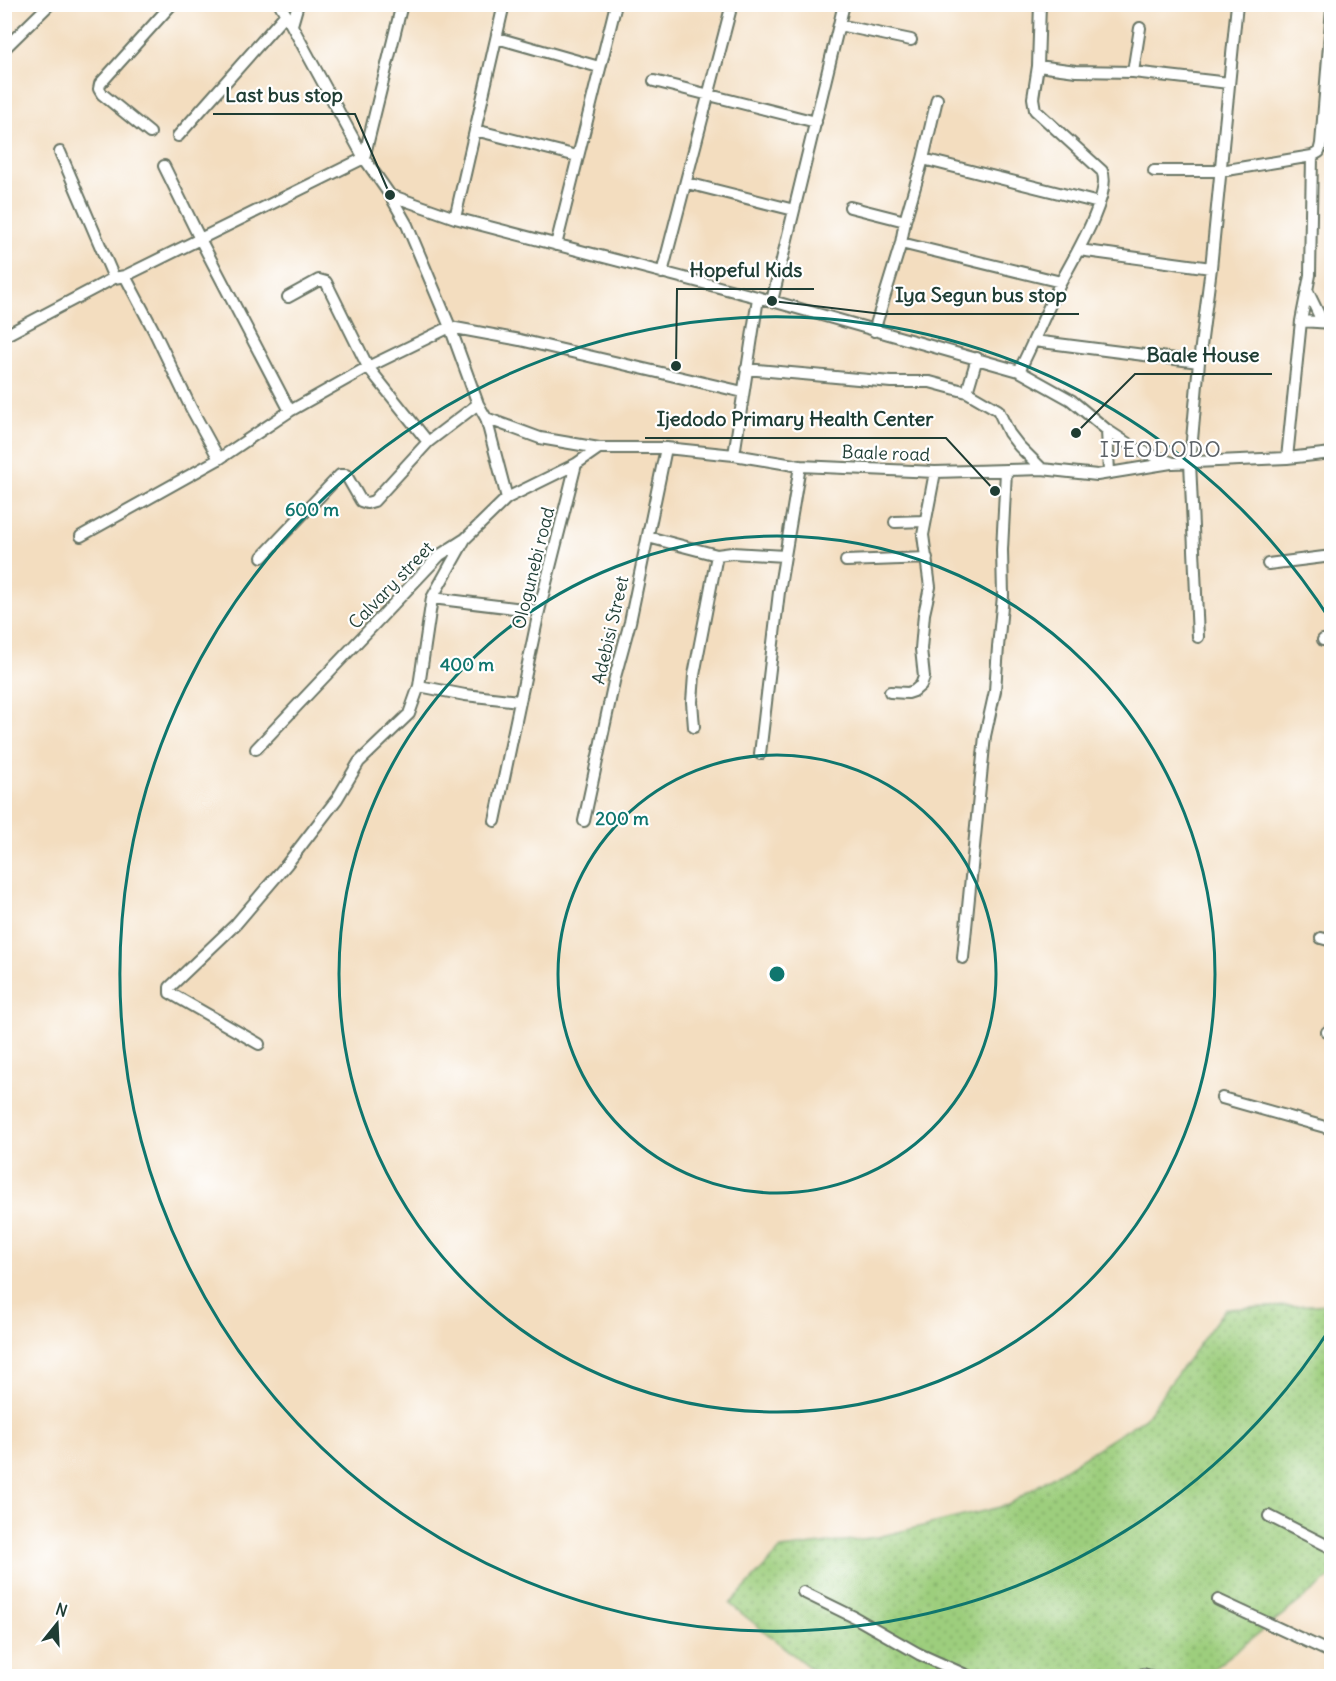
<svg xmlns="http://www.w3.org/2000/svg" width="1336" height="1681" font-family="Delius,sans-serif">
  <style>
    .grass { fill: url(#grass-dots); stroke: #5e8658; stroke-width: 1.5 }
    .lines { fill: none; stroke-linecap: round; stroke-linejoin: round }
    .minor-casing { stroke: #697565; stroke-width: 14 }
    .minor { stroke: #fff; stroke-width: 10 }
    .ring { fill: none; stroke: #0f766e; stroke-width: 3 }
    .labels { text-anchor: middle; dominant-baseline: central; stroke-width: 4.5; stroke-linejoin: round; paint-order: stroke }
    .street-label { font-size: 18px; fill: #1f3d34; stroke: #fff }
    .quarter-label { font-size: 21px; letter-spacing: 1.5px; fill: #5c6267; stroke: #fff }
    .centre { fill: #0f766e; stroke: #fff; stroke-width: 3 }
    .ring-label { font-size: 18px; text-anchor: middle; font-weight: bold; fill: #0f766e; stroke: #fff; stroke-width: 4.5; stroke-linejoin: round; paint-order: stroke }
    .leader { fill: none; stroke: #1f3d34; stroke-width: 2 }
    .callout-dot { fill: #1f3d34; stroke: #fff; stroke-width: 2 }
    .callout-label { font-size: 20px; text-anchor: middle; font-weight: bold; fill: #1f3d34; stroke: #fff; stroke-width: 4.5; stroke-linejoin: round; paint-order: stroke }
  </style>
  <defs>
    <pattern id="grass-dots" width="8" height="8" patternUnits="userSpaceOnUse" patternTransform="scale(1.5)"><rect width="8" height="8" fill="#9dce7d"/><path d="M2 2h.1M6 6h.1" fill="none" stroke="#7fa867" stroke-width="1.8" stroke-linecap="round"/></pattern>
  </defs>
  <rect width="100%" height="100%" fill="#fff"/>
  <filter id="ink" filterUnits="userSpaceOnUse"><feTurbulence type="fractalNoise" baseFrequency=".0167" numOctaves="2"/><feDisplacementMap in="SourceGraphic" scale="12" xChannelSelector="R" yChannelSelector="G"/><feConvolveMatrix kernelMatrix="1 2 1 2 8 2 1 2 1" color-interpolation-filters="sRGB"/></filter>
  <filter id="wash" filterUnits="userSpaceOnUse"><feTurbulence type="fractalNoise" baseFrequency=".008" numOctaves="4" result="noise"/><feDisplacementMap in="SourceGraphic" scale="24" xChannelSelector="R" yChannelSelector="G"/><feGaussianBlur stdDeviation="1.35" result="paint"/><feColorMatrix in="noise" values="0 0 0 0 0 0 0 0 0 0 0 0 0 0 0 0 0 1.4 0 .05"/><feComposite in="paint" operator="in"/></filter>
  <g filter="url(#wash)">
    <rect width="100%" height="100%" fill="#f3ddbf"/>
    <!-- grass -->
    <path class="grass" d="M1331 1304V1577L1204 1676H820L730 1604 781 1549 878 1537 1008 1505 1145 1418 1225 1309Z"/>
  </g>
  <g filter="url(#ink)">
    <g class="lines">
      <!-- minor casing -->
      <g class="minor-casing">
        <path id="minor" d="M280 4 364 158 390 195 407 225 450 327 478 404 486 418 507 498
          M292 25 298 4
          M839 25 911 40
          M497 38 599 67
          M4 49 50 4
          M1038 66 1076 71 1133 72 1229 83
          M1133 72 1140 28
          M654 81 816 122
          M475 130 577 156
          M150 133 102 94 99 89 100 84 172 4
          M178 136 285 15
          M60 152 114 278
          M923 159 937 99
          M164 166 200 239 290 411
          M1154 171H1221L1312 156 1319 152 1321 144 1332 8
          M687 183 794 210
          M390 195 455 218 772 301 1019 371 1071 400 1107 430 1136 449 1173 463 1287 458 1332 453
          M850 207 905 221
          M455 218 504 4
          M901 243 1061 282
          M556 245 616 4
          M1079 250 1211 268
          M662 273 732 4
          M125 276 154 331 191 408 219 459
          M1308 292 1322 321
          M288 297 319 280 326 282 368 367 428 442
          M772 301 844 4
          M1301 321 1332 323
          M874 331 901 243 905 221 923 159 1099 203
          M4 336 114 278 125 276 364 158 402 4
          M1034 341 1199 362
          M746 369 891 382H930L967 392 998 410 1009 433 1019 446 1042 469
          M1019 371C1034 342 1046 311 1061 282 1072 261 1113 193 1102 171L1035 110 1033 98 1038 66 1040 4
          M967 392 977 358
          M486 418 540 438 599 448H666L734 455 800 466 935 472 1042 469 1097 475 1171 463
          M1107 430 1109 473
          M734 455 758 298
          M1287 458 1301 321 1310 275 1312 156
          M895 522 924 521
          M81 536 219 459 290 411 368 367 450 327 520 340 743 392
          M648 537 717 555 732 553 785 556
          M262 557 340 475H346L361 501 367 503 374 501 428 442 478 404
          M846 561 927 558
          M1268 564 1332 556
          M432 598 539 611
          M1198 637 1190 462 1199 362 1211 268 1237 4
          M1323 640 1332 639
          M419 686 465 695 519 701
          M890 692 908 693 914 691 921 685 924 677 921 649 924 614 930 587 923 535 935 472
          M694 727 692 702 694 675 717 555
          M256 749 440 555 465 539 507 498 576 464 599 448
          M760 754 779 592 800 466
          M495 821 539 611 576 464
          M584 821 615 677 630 622 666 448
          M1321 938 1332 941
          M963 958 985 736 995 691 998 647 1003 596 1002 550 1006 471
          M1327 1032 1332 1033
          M259 1044 170 993V987L236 924 287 864 337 799 359 762 409 714 419 686 432 598 465 539
          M1222 1098 1332 1129
          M1269 1516 1332 1548
          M803 1592 854 1617 919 1654 968 1676
          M1218 1600 1332 1653
          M1143 1674 1150 1676"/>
      </g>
      <!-- minor -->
      <use href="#minor" class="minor"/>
    </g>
  </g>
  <!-- distance rings -->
  <g class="ring">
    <circle cx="777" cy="974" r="219"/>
    <circle cx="777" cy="974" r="438"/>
    <path d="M1331 1327A657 657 0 1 1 1331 621"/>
  </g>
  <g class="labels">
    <!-- street labels -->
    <g class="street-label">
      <text transform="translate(886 453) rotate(2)">Baale road</text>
      <text transform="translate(533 568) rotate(-76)">Ologunebi road</text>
      <text transform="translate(391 585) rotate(-46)">Calvary street</text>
      <text transform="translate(610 630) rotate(-77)">Adebisi Street</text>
    </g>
    <!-- quarter labels -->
    <g class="quarter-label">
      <text x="1161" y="449">IJEODODO</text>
    </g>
  </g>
  <circle cx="777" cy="974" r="9" class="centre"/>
  <g class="ring-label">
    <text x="312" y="516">600 m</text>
    <text x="467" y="671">400 m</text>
    <text x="622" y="825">200 m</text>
  </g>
  <!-- callouts -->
  <path class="leader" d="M390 195L355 114H213M676 366L677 289H814M772 301L883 314H1079M1076 433L1135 374H1272M995 491L946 438H645"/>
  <g class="callout-dot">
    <circle cx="390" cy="195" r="6"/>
    <circle cx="676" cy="366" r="6"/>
    <circle cx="772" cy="301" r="6"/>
    <circle cx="1076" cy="433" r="6"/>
    <circle cx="995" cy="491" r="6"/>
  </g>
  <g class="callout-label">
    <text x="284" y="102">Last bus stop</text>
    <text x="746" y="277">Hopeful Kids</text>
    <text x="981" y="302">Iya Segun bus stop</text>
    <text x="1203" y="362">Baale House</text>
    <text x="795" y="426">Ijedodo Primary Health Center</text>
  </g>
  <!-- margin -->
  <rect width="1336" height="1681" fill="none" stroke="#fff" stroke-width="24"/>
  <!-- north arrow -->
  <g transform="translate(57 1624) rotate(18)" stroke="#ffffff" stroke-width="4.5" paint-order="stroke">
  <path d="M0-4.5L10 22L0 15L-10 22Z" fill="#1f3d34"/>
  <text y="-9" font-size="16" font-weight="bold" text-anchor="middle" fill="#1f3d34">N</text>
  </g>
</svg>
